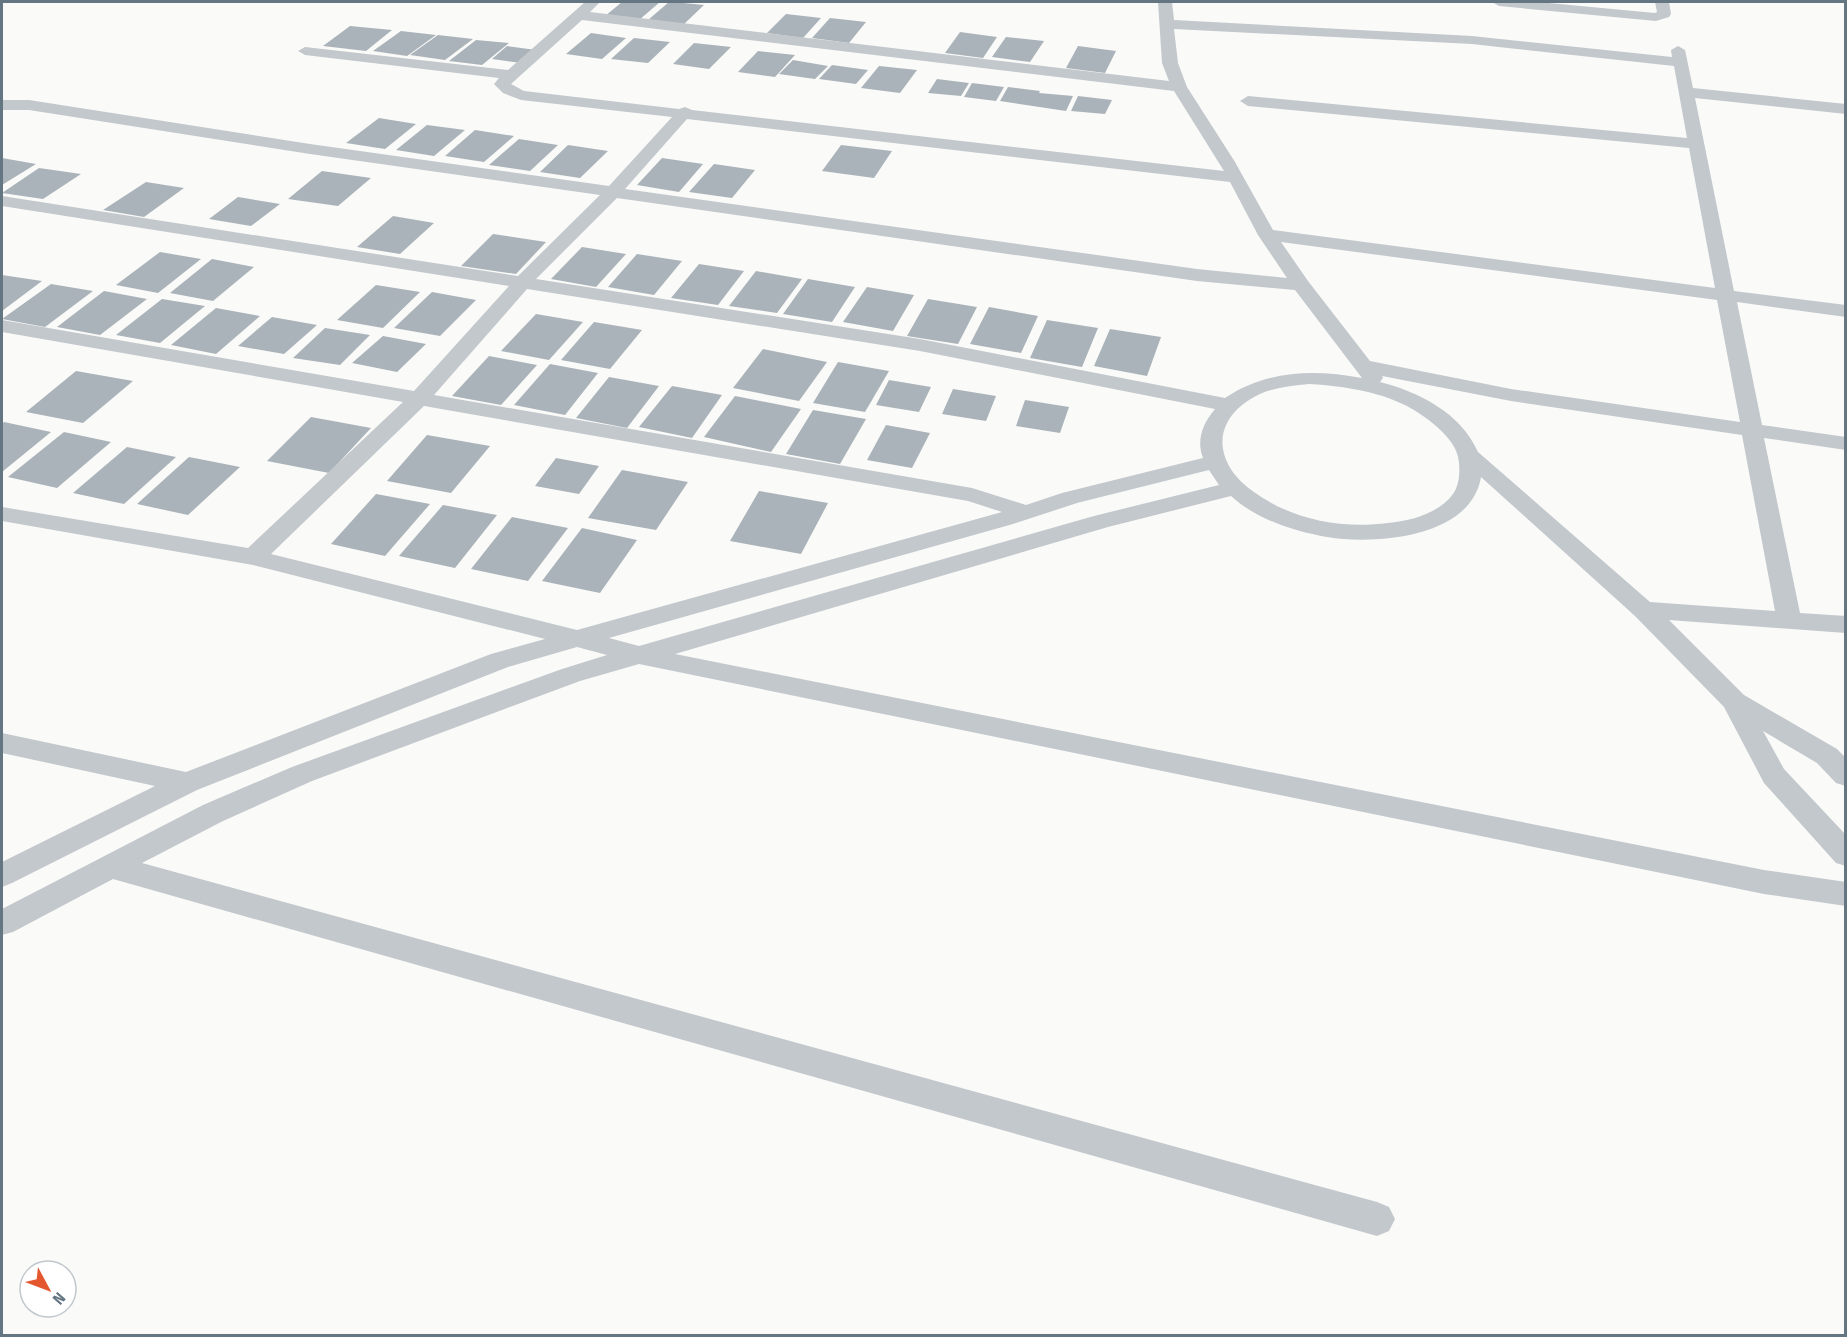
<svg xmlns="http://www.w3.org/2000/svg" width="1847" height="1337" font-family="'Fira Sans Condensed',sans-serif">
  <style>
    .building { fill: #aab3b9 }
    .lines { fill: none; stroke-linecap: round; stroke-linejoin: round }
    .lane { fill: #c3c8cc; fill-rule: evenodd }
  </style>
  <rect width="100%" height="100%" fill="#fafaf8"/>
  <!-- building -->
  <path class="building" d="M622 2H660L639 20 605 16Z
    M669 2H673L704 5 683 25 648 20Z
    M786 14 821 18 803 38 767 33Z
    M830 18 866 22 849 43 812 38Z
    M350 26 392 30 366 51 323 46Z
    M401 31 436 35 407 56 373 51Z
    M960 32 997 37 983 58 945 53Z
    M591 33 626 38 602 59 566 54Z
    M438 35 473 39 445 60 410 55Z
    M1006 37 1044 41 1030 62 992 57Z
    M634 38 670 42 648 63 611 59Z
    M476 40 509 43 482 65 449 61Z
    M694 43 731 47 709 69 673 64Z
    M507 46 536 50 522 63 492 59Z
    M1078 46 1116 51 1105 73 1066 68Z
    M758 51 795 55 775 77 738 72Z
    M793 60 828 66 815 79 779 74Z
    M832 65 868 70 856 84 819 79Z
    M879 66 917 70 900 93 861 88Z
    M937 79 969 83 961 96 928 93Z
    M972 83 1004 87 996 101 964 97Z
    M1008 87 1040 91 1039 93 1073 96 1066 111 1000 101Z
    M1078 96 1112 100 1105 114 1071 111Z
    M379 118 416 124 385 149 346 143Z
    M427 125 465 130 434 156 396 150Z
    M475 130 514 136 484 162 445 156Z
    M519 139 558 145 530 171 489 165Z
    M568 145 608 151 580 178 540 172Z
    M841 145 892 151 874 178 822 171Z
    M2 158 36 164 2 185Z
    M662 158 703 164 679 192 637 185Z
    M714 164 755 170 732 198 689 192Z
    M39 168 81 174 43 199 2 193Z
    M322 171 371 178 338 206 288 199Z
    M146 182 184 188 144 217 103 210Z
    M238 197 280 204 251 226 209 219Z
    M393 216 434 223 400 254 357 247Z
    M493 234 546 242 516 274 461 266Z
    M582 247 626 254 596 287 551 279Z
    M160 252 201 259 158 293 116 285Z
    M637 254 682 261 654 295 608 287Z
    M212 259 254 267 213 301 170 293Z
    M699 264 744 271 718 305 671 298Z
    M756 271 802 279 777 313 729 306Z
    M2 275 42 281 2 311Z
    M808 279 855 287 832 322 783 314Z
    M51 284 93 291 45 327 2 319Z
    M376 285 420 292 383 328 337 320Z
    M867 287 914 295 893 331 843 322Z
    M104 291 147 299 100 335 57 327Z
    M432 292 476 300 440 336 394 328Z
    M162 299 205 306 160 343 116 335Z
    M928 299 977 307 958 344 907 336Z
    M989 307 1038 316 1021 353 970 344Z
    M216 308 260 316 216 354 171 345Z
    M536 314 583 322 549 360 501 351Z
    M272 317 317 325 284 354 238 346Z
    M1047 320 1098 328 1082 367 1030 358Z
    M594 322 642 330 610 369 561 360Z
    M325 328 370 335 340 365 293 358Z
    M1110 329 1161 337 1147 376 1094 366Z
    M383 336 426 344 397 372 352 363Z
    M763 349 827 362 799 401 733 388Z
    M489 356 537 365 501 405 452 396Z
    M838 362 889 371 865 412 813 403Z
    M550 364 598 373 565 415 514 405Z
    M76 371 133 381 83 423 26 412Z
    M609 377 659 386 627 428 576 418Z
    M889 380 931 387 919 412 876 405Z
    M672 386 722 395 692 438 639 427Z
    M953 389 996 396 986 421 942 414Z
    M735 396 801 409 771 452 704 437Z
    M1025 400 1069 407 1060 433 1016 426Z
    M813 410 866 419 840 464 786 454Z
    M311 417 371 428 329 473 267 461Z
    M4 422 51 432 2 472V424Z
    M886 425 930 433 912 468 867 460Z
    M64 432 111 442 57 488 8 477Z
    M427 435 490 446 451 493 387 481Z
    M127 447 176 457 124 504 73 493Z
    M189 457 240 467 188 515 137 504Z
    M556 458 599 466 579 494 535 486Z
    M622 470 688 482 656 530 588 518Z
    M759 491 828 503 801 554 730 541Z
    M376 494 430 504 385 556 331 544Z
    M443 505 497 515 455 568 399 556Z
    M512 517 568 528 528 581 471 569Z
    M582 528 637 540 600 593 542 581Z"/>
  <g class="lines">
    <!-- lane -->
    <path class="lane" d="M585 2H600L590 12 1169 81 1162 63 1158 2H1172L1174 20 1472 36 1672 57 1671 50 1678 46 1685 50 1693 88 1846 104V114L1695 98 1734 291 1846 305V317L1737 302 1762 425 1846 437V450L1764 438 1800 613 1846 616V633L1669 620 1744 695 1837 749 1846 758V786L1836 783 1817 763 1763 731 1784 769 1846 835V866L1836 863 1764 783 1724 707 1635 616 1481 477C1471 538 1375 545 1327 537 1293 531 1256 519 1231 496L1108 527 675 654 1764 870 1846 882V906L1764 894 639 664 580 681 312 781 223 821 142 863 1377 1202 1389 1207 1395 1219 1389 1231 1377 1236 113 879 13 932 2 935V909L203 805 292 767 562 669 607 655 577 647 508 667 197 790 12 883 2 887V862L155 786 2 753V733L186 772 491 654 545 639 253 565 2 521V507L248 548 403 402 2 332V320L414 391 509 286 2 206V196L518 276 600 195 310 154 29 110H2V100H29L310 144 609 186 672 117 521 100 503 93 494 84 499 78 305 55 298 51 305 47 508 70ZM582 20 1174 91 1224 171 692 110 685 107 679 109 524 91 511 84ZM1174 29 1472 44 1674 66 1687 138 1248 96 1240 101 1248 106 1689 148 1715 288 1273 230 1235 162 1187 87 1178 63ZM687 119 1230 182 1258 235 1287 278 1197 269 625 189ZM617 198 1197 281 1295 290 1362 378C1314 369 1267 370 1225 398L920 339 536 279ZM1281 242 1717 300 1740 422 1511 389 1370 361 1308 281ZM527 289 920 351 1215 409C1203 423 1196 440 1203 458L1062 493 1026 505 972 488 434 395ZM1382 376 1511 401 1742 435 1775 611 1650 602 1478 452C1461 413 1419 392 1380 382L1383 378ZM1309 384C1355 387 1400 394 1436 426 1447 436 1458 447 1459 463 1460 473 1459 486 1453 494 1439 513 1411 521 1388 523 1341 529 1293 520 1254 492 1211 462 1211 417 1260 394 1276 387 1292 386 1309 384ZM424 406 968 501 1002 512 577 630 271 554ZM1209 470 1219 485 1094 516 639 646 609 638 1013 524 1077 503Z
      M1492 2H1538L1655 13 1657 12 1655 2H1669L1671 14 1669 17 1656 21 1499 6Z"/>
  </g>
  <!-- border -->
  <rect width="1847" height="1337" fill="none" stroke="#657683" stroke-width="6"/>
  <!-- north arrow -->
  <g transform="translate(48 1289) rotate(131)"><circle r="28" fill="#ffffff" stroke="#c1c8cd" stroke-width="1.5"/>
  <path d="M0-4.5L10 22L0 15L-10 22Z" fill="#e4572e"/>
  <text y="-9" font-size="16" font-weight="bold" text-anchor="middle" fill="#657683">N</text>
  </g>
</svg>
